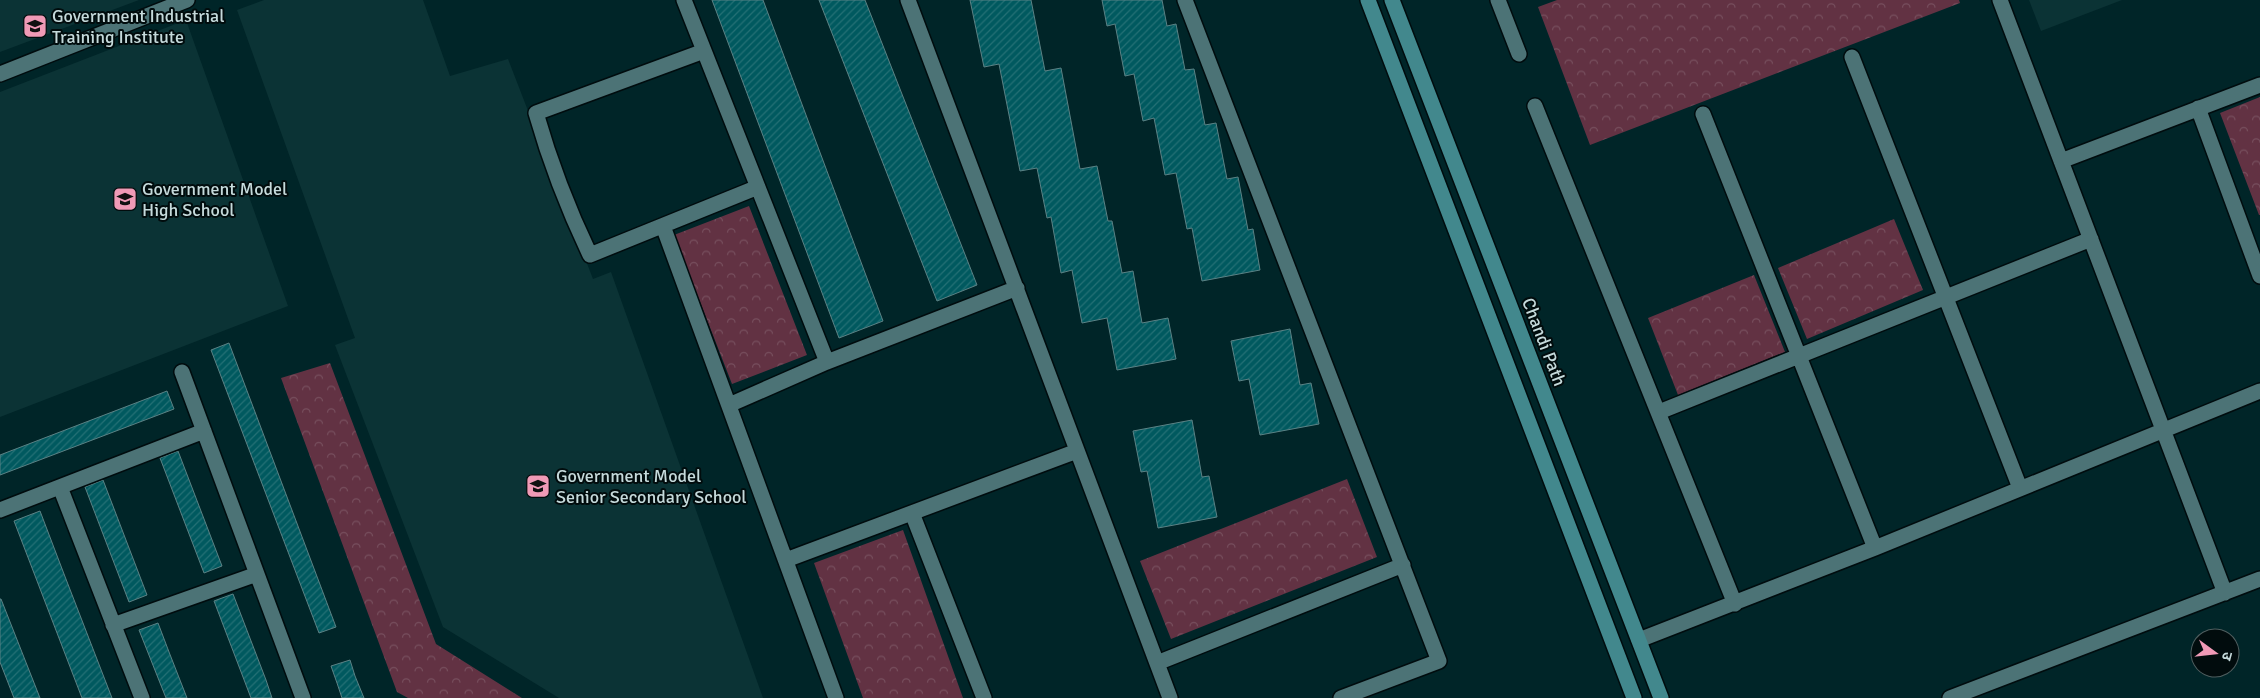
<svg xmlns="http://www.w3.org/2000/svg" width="2260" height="698" font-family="Signika,'Noto Sans Devanagari',sans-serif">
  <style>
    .built { fill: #0b3335 }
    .forest { fill: url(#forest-crowns) }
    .building { fill: url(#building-hatch); stroke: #5b8285 }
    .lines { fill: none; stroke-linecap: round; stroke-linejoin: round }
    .minor-casing { stroke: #000c0e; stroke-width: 18 }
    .major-casing { stroke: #000c0e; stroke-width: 18 }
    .minor { stroke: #4c7376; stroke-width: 15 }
    .major { stroke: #42888d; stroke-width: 15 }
    .labels { text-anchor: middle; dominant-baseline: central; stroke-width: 4; stroke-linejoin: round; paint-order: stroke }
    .poi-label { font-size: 18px; fill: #c5dadb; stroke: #010c0d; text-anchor: start }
    .street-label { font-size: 18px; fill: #c5dadb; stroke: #010c0d }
  </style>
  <defs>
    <pattern id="forest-crowns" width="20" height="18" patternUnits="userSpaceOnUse" patternTransform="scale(1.25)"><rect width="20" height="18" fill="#623243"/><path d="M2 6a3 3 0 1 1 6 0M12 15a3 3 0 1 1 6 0" fill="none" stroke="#774f5e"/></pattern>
    <pattern id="building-hatch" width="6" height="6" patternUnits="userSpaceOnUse" patternTransform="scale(1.25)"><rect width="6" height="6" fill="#00595f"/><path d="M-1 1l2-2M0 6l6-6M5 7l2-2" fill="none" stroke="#247075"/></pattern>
  </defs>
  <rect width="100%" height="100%" fill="#002528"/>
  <!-- built -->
  <path class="built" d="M0 0H139L0 52Z
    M264 0H423L450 76 508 59 593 279 611 272 763 698H559L443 627 335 345 355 338 237 10Z
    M2029 0H2122L2041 31Z
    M186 20 288 306 0 417V92Z"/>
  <!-- forest -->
  <path class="forest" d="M1557 0H1959L1960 3 1590 145 1538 7Z
    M2260 97V215H2259L2220 113Z
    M749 206 807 355 732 384 674 235Z
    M1894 219 1923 290 1807 339 1778 268Z
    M1754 275 1785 352 1678 395 1648 318Z
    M330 363 436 644 522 698H408L397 692 281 378Z
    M1347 479 1377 557 1171 639 1140 561Z
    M903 530 963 698H863L814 563Z"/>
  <!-- building -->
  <path class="building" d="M712 0H763L883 321 839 338Z
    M819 0H865L977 285 937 301Z
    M970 0H1031L1045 71 1061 68 1080 169 1097 166 1108 221H1112L1122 273 1133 271 1142 323 1168 318 1176 359 1117 370 1107 318 1082 323 1072 270 1061 273 1051 217 1047 218 1037 168 1020 171 999 64 984 67Z
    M1102 0H1162L1167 26 1176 24 1185 70 1194 69 1205 125 1216 123 1227 179 1238 177 1248 230 1253 229 1260 270 1202 281 1192 228 1187 229 1176 173 1165 175 1154 118 1143 121 1134 74 1125 76 1115 24 1107 26Z
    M1290 329 1300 385 1311 383 1319 424 1260 435 1249 379 1239 381 1231 341Z
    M229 343 336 627 319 633 211 350Z
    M167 391 174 409 0 475V455Z
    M1192 420 1202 477 1209 476 1217 517 1158 528 1147 471 1141 472 1133 431Z
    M178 451 222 566 204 573 160 458Z
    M103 480 147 595 129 602 85 487Z
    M40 511 64 574 112 698H82L14 521Z
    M233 594 266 680 272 698H251L214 601Z
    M0 599H1L40 698H14L0 662Z
    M158 623 169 652 187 698H166L139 630Z
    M350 660 355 676 364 698H342L337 683 331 666Z"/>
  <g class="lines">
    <!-- minor casing -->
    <g class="minor-casing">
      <path id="minor" d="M684 0 827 362
        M908 0 1170 698
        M1185 0 1439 661 1341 698
        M1498 0 1519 54
        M2000 0 2225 593
        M704 51 536 113C550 162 568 209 590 255L758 187
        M1852 57 2020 488
        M0 74 187 0
        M1535 106 1735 604
        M2198 108 2260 276
        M1703 114 1875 548
        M2061 161 2260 85
        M663 226 836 698
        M182 372 303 698
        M729 405 827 362 1017 288
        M1659 412 2091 239
        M60 487 142 698
        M0 510 204 431
        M912 513 984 698
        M786 560 1077 451
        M113 625 257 574
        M1639 640 1875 548 2260 391
        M1157 663 1403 565
        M1950 698 2260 579"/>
    </g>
    <!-- major casing -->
    <g class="major-casing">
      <path id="major" d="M1368 0 1634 698
        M1392 0 1661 698"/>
    </g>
    <!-- minor -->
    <use href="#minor" class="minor"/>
    <!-- major -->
    <use href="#major" class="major"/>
  </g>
  <!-- icons -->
  <defs>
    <g id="university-square" transform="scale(1.25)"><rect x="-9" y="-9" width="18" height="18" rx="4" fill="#f09ab6" stroke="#010c0d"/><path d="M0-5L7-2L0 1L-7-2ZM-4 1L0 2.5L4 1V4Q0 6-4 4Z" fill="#111"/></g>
    <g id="school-square" transform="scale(1.25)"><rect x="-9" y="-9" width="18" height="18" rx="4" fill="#f09ab6" stroke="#010c0d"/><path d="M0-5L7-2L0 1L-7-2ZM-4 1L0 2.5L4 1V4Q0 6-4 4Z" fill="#111"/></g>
  </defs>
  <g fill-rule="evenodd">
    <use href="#university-square" x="35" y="26"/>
    <use href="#school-square" x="125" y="199"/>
    <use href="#school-square" x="538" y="486"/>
  </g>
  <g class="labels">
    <!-- poi labels -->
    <g class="poi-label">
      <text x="52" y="16">Government Industrial<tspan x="52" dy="21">Training Institute</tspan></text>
      <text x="142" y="189">Government Model<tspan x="142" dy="21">High School</tspan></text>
      <text x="556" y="476">Government Model<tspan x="556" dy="21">Senior Secondary School</tspan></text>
    </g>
    <!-- street labels -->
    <g class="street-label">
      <text transform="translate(1544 342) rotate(69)">Chandi Path</text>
    </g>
  </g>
  <!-- north arrow -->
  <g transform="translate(2215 653) rotate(105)"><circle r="24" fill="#010c0d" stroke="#4f5e5f"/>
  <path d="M0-4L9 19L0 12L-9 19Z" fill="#f09ab6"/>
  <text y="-8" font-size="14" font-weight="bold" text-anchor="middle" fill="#c5dadb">उ</text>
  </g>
</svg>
